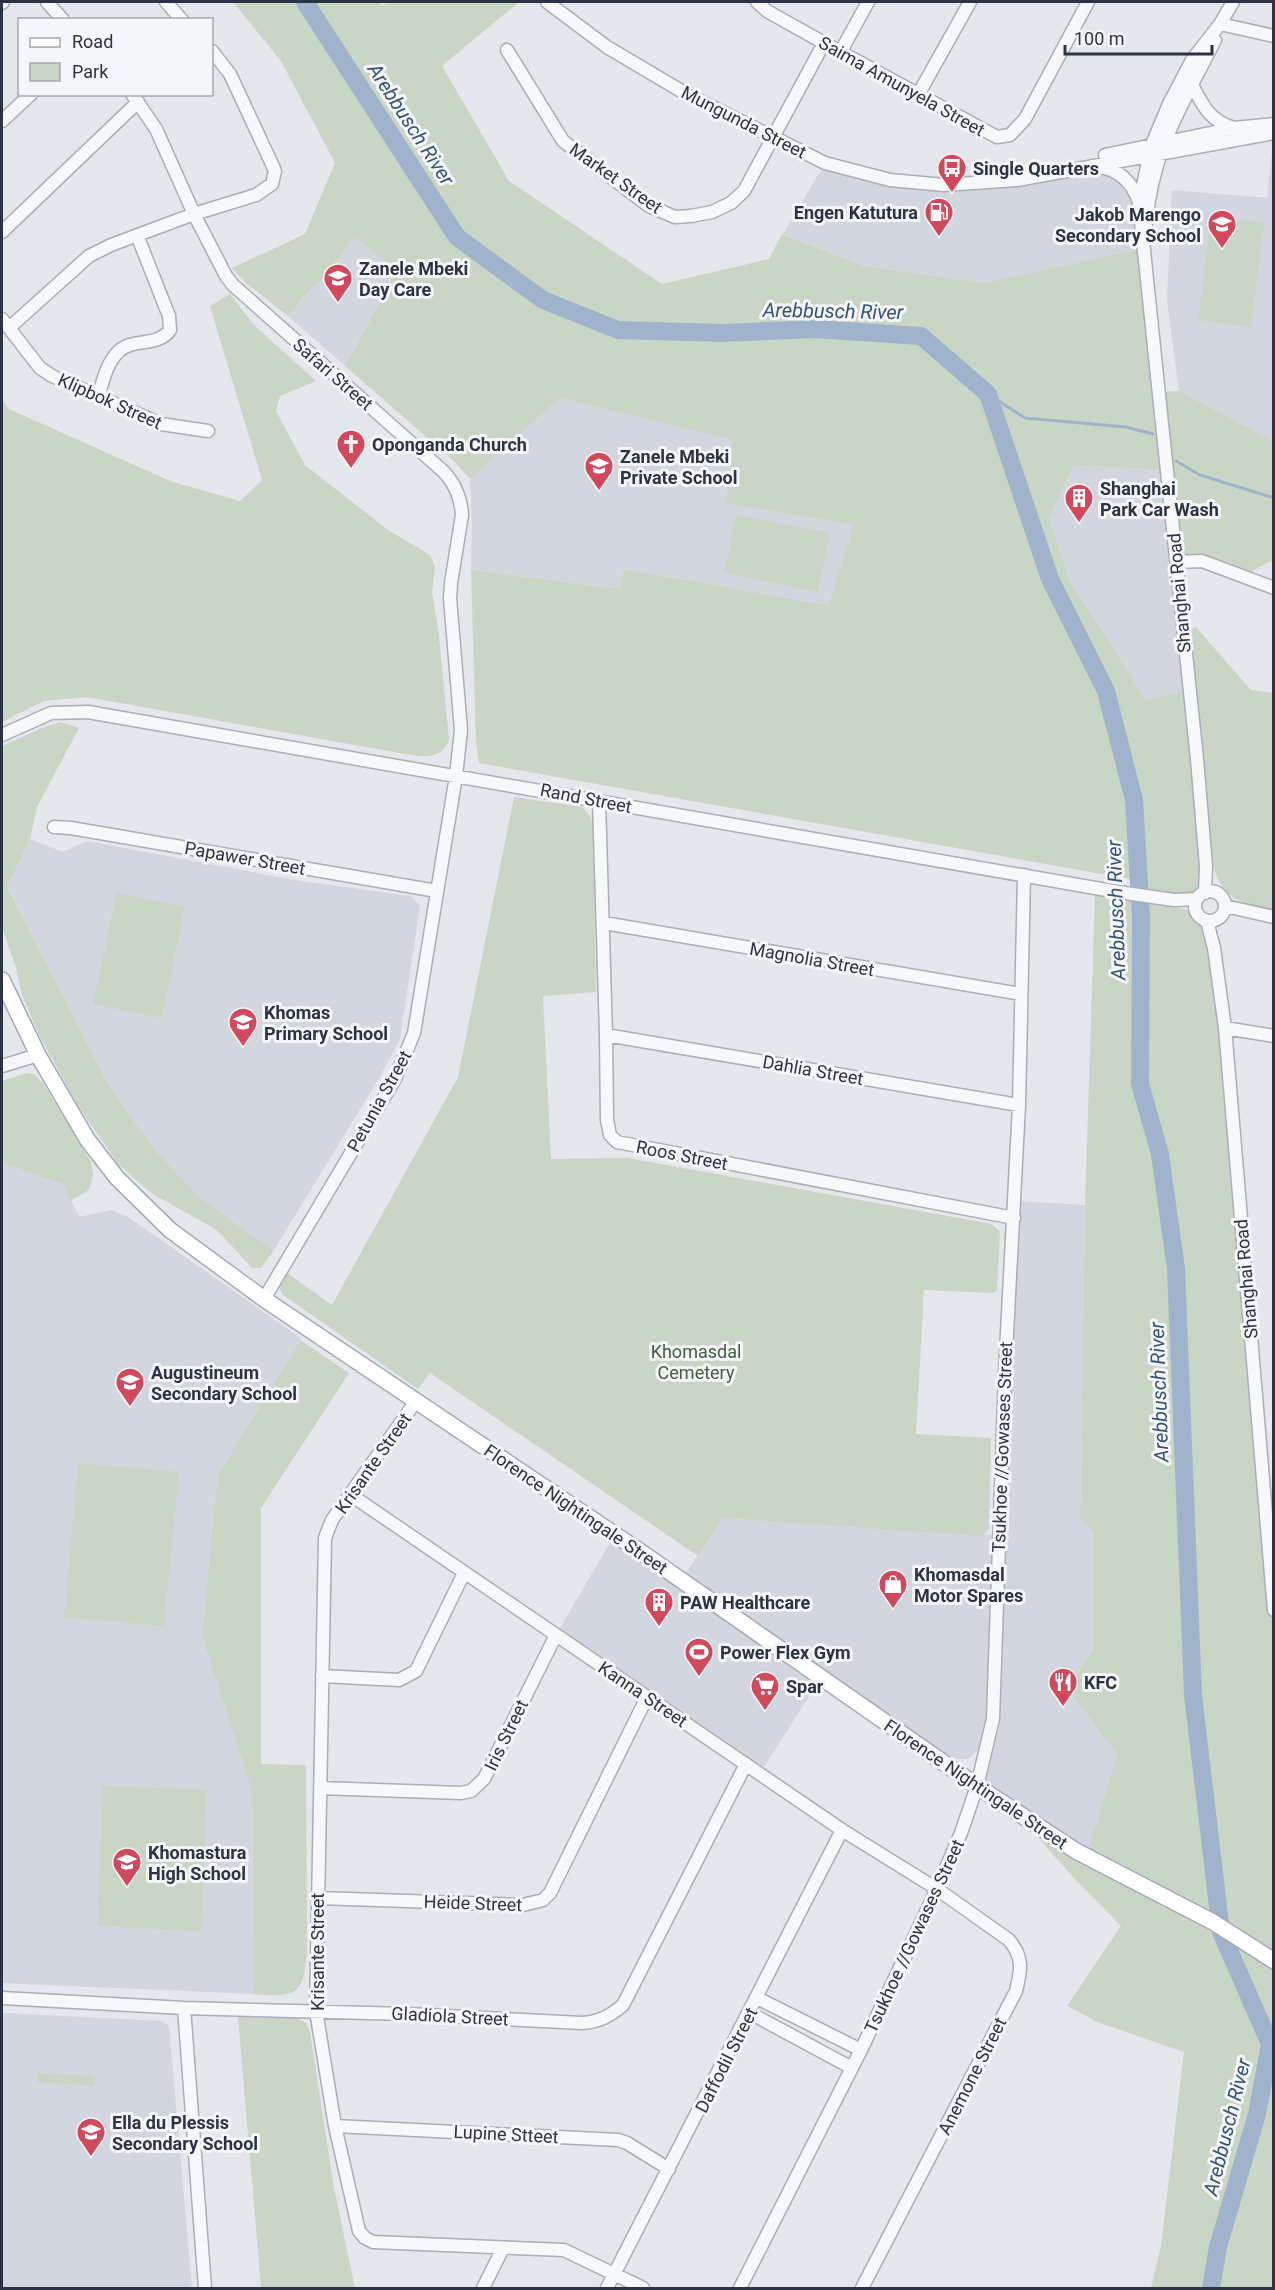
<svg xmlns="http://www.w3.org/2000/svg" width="1275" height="2290" font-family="Roboto,sans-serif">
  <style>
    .built { fill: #d2d6de }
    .green { fill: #c9d6c5; fill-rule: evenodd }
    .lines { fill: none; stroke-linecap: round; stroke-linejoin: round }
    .stream { stroke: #9fb4cc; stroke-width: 3 }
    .river { stroke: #9fb4cc; stroke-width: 18 }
    .minor-casing { stroke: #a9aeb7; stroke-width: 15 }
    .major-casing { stroke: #a3abb8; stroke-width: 18 }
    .minor { stroke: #f7f8fa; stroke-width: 12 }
    .major { stroke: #fff; stroke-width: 15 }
    .labels { text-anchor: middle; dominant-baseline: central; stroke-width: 6; stroke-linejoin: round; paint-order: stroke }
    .street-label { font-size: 18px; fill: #2b3445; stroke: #f4f6f9 }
    .poi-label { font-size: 18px; font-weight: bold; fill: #2b3445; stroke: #f4f6f9; text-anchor: start }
    .park-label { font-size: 18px; fill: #3f6138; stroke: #f4f6f9 }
    .water-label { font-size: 20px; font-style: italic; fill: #34527a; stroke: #f4f6f9 }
  </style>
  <rect width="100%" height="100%" fill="#e4e7ec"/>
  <!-- built -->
  <path class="built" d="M1272 152H1273V441L1179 391 1167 301 1172 190 1267 198Z
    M825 163 927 185 1089 165 1130 184 1144 248 984 283 864 266 783 234Z
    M354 236 397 270 345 366 288 316 307 293 328 274Z
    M560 398 734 440 727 503 853 525 828 605 623 569 621 589 471 570 472 525 470 479Z
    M1074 465 1167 470 1189 691 1146 701 1070 581 1049 519Z
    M30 839 63 852 87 841 294 880 411 896 420 906 400 1039 378 1080 274 1250 202 1200 155 1150 108 1084 7 885Z
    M2 1163 63 1184 79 1217 112 1210 128 1217 301 1338 217 1476 202 1637 252 1792 254 1994 2 1983Z
    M1018 1201 1085 1205 1080 1519 1094 1533V1647L1068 1689 1117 1755 1086 1856 985 1781 1000 1725Z
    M723 1518 994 1535 990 1699 979 1749 968 1759H954L821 1678 760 1773 556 1635 615 1534 681 1580Z
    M2 2013 162 2021 169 2026 192 2288H2Z"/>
  <!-- green -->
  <path class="green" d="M233 2H379L382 5 390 2H519L442 66 509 181 662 284 769 259 782 234 864 266 984 283 1144 248 1158 392 1179 391 1273 441V560L1242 576 1213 564 1177 562 1166 470 1074 465 1049 519 1070 581 1146 700 1189 691 1205 893 1197 899 1140 894 1134 800 1106 691 1072 624 1105 692 1122 757 1132 803 1136 880 479 763 476 744 471 570 621 589 623 569 828 605 853 525 726 503 733 440 560 398 470 479 454 461 345 366 397 270 354 237 328 274 307 293 288 316 246 283 232 268 305 234 335 163 281 61ZM815 329 921 336 984 391 918 338 815 331 718 334Z
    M1211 216 1264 223 1251 327 1198 320Z
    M230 294 254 325 316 381 280 396 276 411 305 465 388 530 430 555 435 566 432 593 438 627 449 739C443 760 422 757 405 754L87 697 44 701 2 722V400L9 409 170 481 240 501 262 480 210 306Z
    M736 515 830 533 818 592 724 573Z
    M1196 627 1251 690 1273 693V910C1243 905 1221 898 1213 865L1190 629Z
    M60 722 79 728 37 807 30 839 7 886 108 1084 155 1150 202 1200 274 1250 261 1268H252L217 1230 151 1193 118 1164 77 1104 39 1035 22 995 16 968 2 927V746L42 728Z
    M514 797 582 807 591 817 593 831 596 992 543 996 551 1159 628 1158 992 1224 1000 1232 997 1290 993 1293 924 1290 916 1434 991 1438 989 1529 982 1536 723 1518 698 1556 430 1373 418 1389 283 1295 279 1287 286 1272 332 1305 458 1077Z
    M116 893 185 907 162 1018 93 1004Z
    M1095 895 1196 911 1200 917 1207 921 1214 948 1273 1610V2288H1151L1161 2246 1184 2052 1100 2023 1067 2006 1121 1926 1072 1876 1013 1809 1086 1856 1117 1755 1068 1689 1094 1647V1533L1080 1519 1085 1205Z
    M27 1073 34 1074 43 1083 91 1162 93 1175 89 1190 70 1201 63 1184 2 1163V1081Z
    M300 1340 349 1373 261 1508V1764L306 1765 307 1952C303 1996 297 1997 254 1994L252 1792 202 1637 217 1476Z
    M78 1463 179 1472 164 1626 64 1617Z
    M103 1786 207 1790 201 1931 97 1926Z
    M238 2017 297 2018 306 2023 310 2032 334 2188 355 2288H261Z
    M38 2073 95 2076 94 2086 37 2082Z"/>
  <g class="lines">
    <!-- stream -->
    <path class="stream" d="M988 394 1025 418 1126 427 1153 434
      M1176 461 1200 475 1274 498
      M1266 2064 1274 2067"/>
    <!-- river -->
    <path class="river" d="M305 2 457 237 543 300 618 330 723 333 815 329 921 336 988 394 1050 579 1106 691 1134 800 1141 917 1140 1084 1160 1154 1176 1269 1193 1695 1221 1932 1270 2044 1257 2114 1218 2247 1211 2288"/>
    <!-- minor casing -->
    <g class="minor-casing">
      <path id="minor" d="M47 2 63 20
        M166 2 182 20
        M547 2 607 47 688 95 825 163 890 180 944 185 1017 180 1274 133
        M757 2 767 11 824 43 997 137 1010 135 1025 119 1088 2
        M2 3 3 2
        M1220 24 1274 36
        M507 50 563 141 649 206 675 217 691 216 712 212 731 203 744 191 824 43
        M841 51 868 2
        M1191 83C1202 104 1209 121 1234 128
        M919 93 970 2
        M132 94 156 129 194 214 226 276 233 285 444 472C456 485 461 498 462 515L451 583 450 598 461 730 456 776 414 1033 395 1079 264 1299
        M2 121 31 94
        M1105 155 1234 128 1274 124
        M1098 167C1119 169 1132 182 1139 202
        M1146 224C1153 147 1182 106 1215 40
        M2 232 138 102
        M2 319 40 368 52 376 161 424 208 431
        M9 328 89 256 111 245 194 214 256 195 272 184 275 171 271 162 230 74 212 51
        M98 397C103 382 106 364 118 352 132 337 157 348 170 330L169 316 137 235
        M1177 562 1202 561 1274 588
        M2 735 51 713 88 712 1118 892 1174 900 1197 899
        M599 801 606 1035 607 1120 610 1135 617 1142 1014 1218
        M54 827 71 828 437 891
        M1195 906a15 15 0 1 1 30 0a15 15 0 1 1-30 0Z
        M1205 893 1206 866 1197 759 1139 203 1152 144 1169 104 1192 60 1220 24 1233 2
        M1225 906 1274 917
        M1207 921 1214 948 1225 1028 1274 1610
        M604 923 1021 994
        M1225 1028 1274 1036
        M606 1035 1019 1105
        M2 1066 38 1055
        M416 1401 332 1520 325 1538 316 2011 335 2126 359 2231 365 2238 373 2242 564 2250 643 2288
        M351 1495 842 1830 937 1889 1009 1940C1024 1958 1021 1970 1016 1991L862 2288
        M322 1676 399 1680 416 1671 464 1573
        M320 1788 461 1793 471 1791 484 1779 556 1635
        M318 1898 523 1905 543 1900 550 1893 647 1697
        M2 1998 184 2008 407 2014 582 2023C599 2022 610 2016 623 2005L746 1764
        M757 1998 861 2050
        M184 2008 205 2288
        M750 2013 852 2068
        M335 2126 618 2140 627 2143 669 2169
        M483 2288 503 2248
        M607 2288 842 1830
        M740 2288 861 2050 937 1889 961 1833 977 1786 993 1719 1005 1371 1019 1105 1024 875"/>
    </g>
    <!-- major casing -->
    <g class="major-casing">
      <path id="major" d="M2 980 38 1055 87 1139 117 1178 170 1230 264 1299 638 1550 977 1786 1076 1851 1213 1922 1274 1961"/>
    </g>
    <!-- minor -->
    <use href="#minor" class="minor"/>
    <!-- major -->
    <use href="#major" class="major"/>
  </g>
  <!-- icons -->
  <defs>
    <g id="bus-pin" transform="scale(1.5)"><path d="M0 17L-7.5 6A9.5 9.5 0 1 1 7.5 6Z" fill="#d1495b" stroke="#f4f6f9"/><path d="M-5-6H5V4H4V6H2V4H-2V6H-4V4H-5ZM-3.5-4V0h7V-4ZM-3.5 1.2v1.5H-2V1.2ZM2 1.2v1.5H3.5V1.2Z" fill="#fff"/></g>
    <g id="fuel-pin" transform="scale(1.5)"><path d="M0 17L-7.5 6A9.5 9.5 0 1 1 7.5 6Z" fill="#d1495b" stroke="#f4f6f9"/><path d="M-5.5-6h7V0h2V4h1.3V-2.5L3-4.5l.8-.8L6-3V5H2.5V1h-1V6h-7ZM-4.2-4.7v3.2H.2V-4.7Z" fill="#fff"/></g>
    <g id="school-pin" transform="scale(1.5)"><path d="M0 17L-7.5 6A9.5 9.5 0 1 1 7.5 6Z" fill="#d1495b" stroke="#f4f6f9"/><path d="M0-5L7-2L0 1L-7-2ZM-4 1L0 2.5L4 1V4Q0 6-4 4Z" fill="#fff"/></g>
    <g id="church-pin" transform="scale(1.5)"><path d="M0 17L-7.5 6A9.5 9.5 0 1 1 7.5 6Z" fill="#d1495b" stroke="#f4f6f9"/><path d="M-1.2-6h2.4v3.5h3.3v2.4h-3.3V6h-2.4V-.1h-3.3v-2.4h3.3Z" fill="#fff"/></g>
    <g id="building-pin" transform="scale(1.5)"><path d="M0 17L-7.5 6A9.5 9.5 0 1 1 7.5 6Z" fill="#d1495b" stroke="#f4f6f9"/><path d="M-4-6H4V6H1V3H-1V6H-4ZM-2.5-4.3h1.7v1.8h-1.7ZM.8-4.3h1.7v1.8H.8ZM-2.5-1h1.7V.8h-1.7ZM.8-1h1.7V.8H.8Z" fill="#fff"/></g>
    <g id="shop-pin" transform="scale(1.5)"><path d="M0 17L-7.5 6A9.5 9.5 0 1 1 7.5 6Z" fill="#d1495b" stroke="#f4f6f9"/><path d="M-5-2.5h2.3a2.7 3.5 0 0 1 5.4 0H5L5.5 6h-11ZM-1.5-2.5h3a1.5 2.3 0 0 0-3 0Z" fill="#fff"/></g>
    <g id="stadium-pin" transform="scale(1.5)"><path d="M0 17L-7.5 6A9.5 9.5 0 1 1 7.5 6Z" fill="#d1495b" stroke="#f4f6f9"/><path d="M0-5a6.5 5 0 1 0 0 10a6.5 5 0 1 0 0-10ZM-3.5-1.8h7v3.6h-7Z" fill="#fff"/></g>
    <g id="restaurant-pin" transform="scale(1.5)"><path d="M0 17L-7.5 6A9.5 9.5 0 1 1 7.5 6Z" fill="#d1495b" stroke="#f4f6f9"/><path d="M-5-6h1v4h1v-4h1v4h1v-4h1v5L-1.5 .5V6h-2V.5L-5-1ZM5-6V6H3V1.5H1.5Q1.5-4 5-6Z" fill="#fff"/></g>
    <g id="supermarket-pin" transform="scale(1.5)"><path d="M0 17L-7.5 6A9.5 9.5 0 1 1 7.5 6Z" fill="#d1495b" stroke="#f4f6f9"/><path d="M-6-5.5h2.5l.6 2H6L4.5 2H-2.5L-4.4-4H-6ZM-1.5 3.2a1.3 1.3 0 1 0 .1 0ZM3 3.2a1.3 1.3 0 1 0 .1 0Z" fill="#fff"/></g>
  </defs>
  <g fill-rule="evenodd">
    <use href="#bus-pin" x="952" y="168"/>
    <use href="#fuel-pin" x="939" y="212"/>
    <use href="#school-pin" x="1222" y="224"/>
    <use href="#school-pin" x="338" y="278"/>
    <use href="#church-pin" x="351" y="444"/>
    <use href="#school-pin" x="599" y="466"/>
    <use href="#building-pin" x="1079" y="498"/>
    <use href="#school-pin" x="243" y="1022"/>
    <use href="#school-pin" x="130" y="1382"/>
    <use href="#shop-pin" x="893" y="1584"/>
    <use href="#building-pin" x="659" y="1602"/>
    <use href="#stadium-pin" x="699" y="1652"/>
    <use href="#restaurant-pin" x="1063" y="1682"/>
    <use href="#supermarket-pin" x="765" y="1686"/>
    <use href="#school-pin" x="127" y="1862"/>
    <use href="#school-pin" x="91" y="2132"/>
  </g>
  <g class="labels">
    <!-- street labels -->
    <g class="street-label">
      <text transform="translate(902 86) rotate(29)">Saima Amunyela Street</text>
      <text transform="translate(744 122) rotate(27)">Mungunda Street</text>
      <text transform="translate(616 178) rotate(35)">Market Street</text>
      <text transform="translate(333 374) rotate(41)">Safari Street</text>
      <text transform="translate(110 401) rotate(24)">Klipbok Street</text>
      <text transform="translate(1179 593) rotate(-95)">Shanghai Road</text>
      <text transform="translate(586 798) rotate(11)">Rand Street</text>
      <text transform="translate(245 858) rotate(10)">Papawer Street</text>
      <text transform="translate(812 959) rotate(10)">Magnolia Street</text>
      <text transform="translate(813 1070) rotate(10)">Dahlia Street</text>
      <text transform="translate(379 1101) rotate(-61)">Petunia Street</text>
      <text transform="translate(682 1155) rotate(11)">Roos Street</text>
      <text transform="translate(1246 1279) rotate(-95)">Shanghai Road</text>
      <text transform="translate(1002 1447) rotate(-88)">Tsukhoe //Gowases Street</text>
      <text transform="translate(373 1463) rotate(-55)">Krisante Street</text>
      <text transform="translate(576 1509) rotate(34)">Florence Nightingale Street</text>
      <text transform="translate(643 1694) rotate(34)">Kanna Street</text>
      <text transform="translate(506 1735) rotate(-64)">Iris Street</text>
      <text transform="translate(976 1784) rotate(34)">Florence Nightingale Street</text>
      <text transform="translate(473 1903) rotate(2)">Heide Street</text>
      <text transform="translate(914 1936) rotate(-65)">Tsukhoe //Gowases Street</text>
      <text transform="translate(317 1952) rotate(-90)">Krisante Street</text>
      <text transform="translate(450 2016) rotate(3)">Gladiola Street</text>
      <text transform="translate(726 2060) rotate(-63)">Daffodil Street</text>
      <text transform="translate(972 2076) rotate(-63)">Anemone Street</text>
      <text transform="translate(506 2134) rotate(3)">Lupine Stteet</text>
    </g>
    <!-- poi labels -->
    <g class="poi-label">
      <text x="973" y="168">Single Quarters</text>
      <text x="918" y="212" text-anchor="end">Engen Katutura</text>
      <text x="1201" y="214" text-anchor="end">Jakob Marengo<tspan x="1201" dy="21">Secondary School</tspan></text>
      <text x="359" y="268">Zanele Mbeki<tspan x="359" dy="21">Day Care</tspan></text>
      <text x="372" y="444">Oponganda Church</text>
      <text x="620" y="456">Zanele Mbeki<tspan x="620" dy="21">Private School</tspan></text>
      <text x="1100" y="488">Shanghai<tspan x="1100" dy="21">Park Car Wash</tspan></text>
      <text x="264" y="1012">Khomas<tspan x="264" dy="21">Primary School</tspan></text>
      <text x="151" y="1372">Augustineum<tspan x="151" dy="21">Secondary School</tspan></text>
      <text x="914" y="1574">Khomasdal<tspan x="914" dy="21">Motor Spares</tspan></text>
      <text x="680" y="1602">PAW Healthcare</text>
      <text x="720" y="1652">Power Flex Gym</text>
      <text x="1084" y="1682">KFC</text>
      <text x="786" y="1686">Spar</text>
      <text x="148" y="1852">Khomastura<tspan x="148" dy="21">High School</tspan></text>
      <text x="112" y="2122">Ella du Plessis<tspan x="112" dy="21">Secondary School</tspan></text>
    </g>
    <!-- park labels -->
    <g class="park-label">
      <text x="696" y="1351">Khomasdal<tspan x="696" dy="21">Cemetery</tspan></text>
    </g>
    <!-- water labels -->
    <g class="water-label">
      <text transform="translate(411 124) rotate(57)">Arebbusch River</text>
      <text transform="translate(833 311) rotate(1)">Arebbusch River</text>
      <text transform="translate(1116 910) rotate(-92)">Arebbusch River</text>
      <text transform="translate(1159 1392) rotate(-92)">Arebbusch River</text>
      <text transform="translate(1227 2127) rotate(-76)">Arebbusch River</text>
    </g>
  </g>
  <!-- border -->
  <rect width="1275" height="2290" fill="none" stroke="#2b3445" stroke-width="6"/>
  <!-- legend -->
  <rect x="18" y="18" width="195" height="78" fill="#f4f6f9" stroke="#a4a8b1" stroke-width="1.5"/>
  <rect x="30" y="38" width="30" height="9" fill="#ffffff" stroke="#a4a8b1" stroke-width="1.5"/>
  <text x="72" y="48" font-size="18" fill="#2b3445">Road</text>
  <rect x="30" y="63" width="30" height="18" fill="#c9d6c5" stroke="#a4a8b1" stroke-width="1.5"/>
  <text x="72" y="78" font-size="18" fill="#2b3445">Park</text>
  <!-- scale -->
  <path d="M1065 45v9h147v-9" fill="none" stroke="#2b3445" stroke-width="3"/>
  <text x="1074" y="45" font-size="18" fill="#2b3445" stroke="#f4f6f9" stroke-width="4.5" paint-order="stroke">100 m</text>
</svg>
